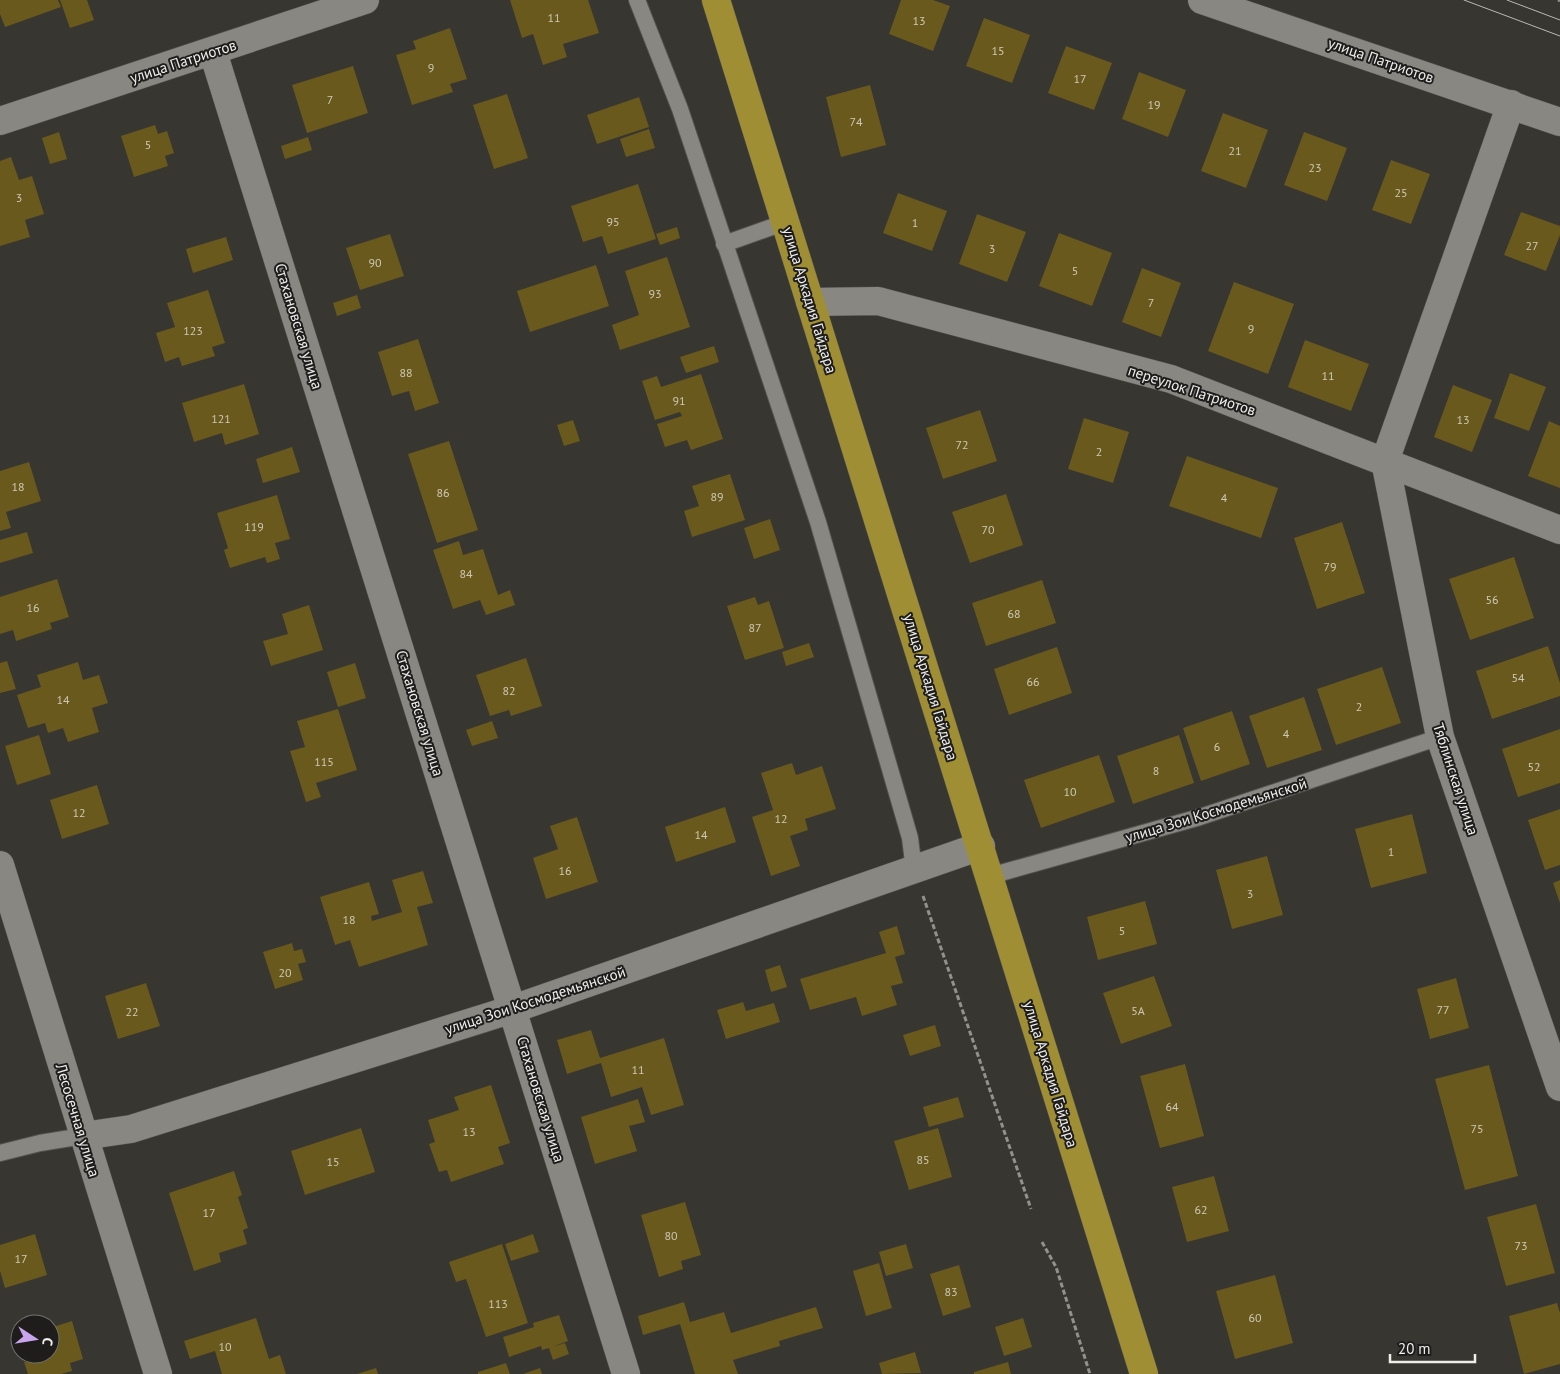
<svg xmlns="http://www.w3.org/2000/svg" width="1560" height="1374" font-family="'PT Sans',sans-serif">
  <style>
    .building { fill: #69591c }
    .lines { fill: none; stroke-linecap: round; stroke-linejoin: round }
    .lane-casing { stroke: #545350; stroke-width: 18 }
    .street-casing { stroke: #545350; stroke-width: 29 }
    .secondary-casing { stroke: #545350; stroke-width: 29 }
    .primary-casing { stroke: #545350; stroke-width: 29 }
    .path { stroke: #92918d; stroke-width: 3; stroke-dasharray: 5 2.5; stroke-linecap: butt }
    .lane { stroke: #898782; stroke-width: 16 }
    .street { stroke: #898782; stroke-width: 28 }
    .secondary { stroke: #898782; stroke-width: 28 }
    .primary { stroke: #a08e34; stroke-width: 28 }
    .tram { stroke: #b9b8b4; stroke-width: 1 }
    .labels { text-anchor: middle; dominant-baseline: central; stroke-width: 4; stroke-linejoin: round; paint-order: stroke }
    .number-label { font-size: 12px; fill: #cec9b7 }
    .street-label { font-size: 15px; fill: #efeeeb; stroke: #1e1d1b }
  </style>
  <rect width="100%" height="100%" fill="#373631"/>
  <!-- building -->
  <path class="building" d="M0 0H58L61 7 5 27 0 14Z
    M60 0H87L94 20 70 28Z
    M510 0H588L599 33 563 44 567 57 543 65 533 34 522 38Z
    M901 0H933L950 6 933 51 889 34Z
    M984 18 1030 35 1012 83 966 66Z
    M450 28 467 79 450 84 453 92 412 105 396 55 416 49 413 41Z
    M1066 46 1112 63 1094 110 1048 93Z
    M353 66 368 113 307 133 292 85Z
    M1139 72 1186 90 1168 137 1122 119Z
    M870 85 886 145 841 157 826 97Z
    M507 94 528 158 494 169 473 105Z
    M639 97 649 127 597 144 587 115Z
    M1223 113 1268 130 1246 188 1201 171Z
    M155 125 158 134 167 131 174 153 165 156 168 166 134 177 121 136Z
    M649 129 655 148 626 157 620 139Z
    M59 132 67 159 50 164 42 138Z
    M1304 132 1347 148 1327 201 1284 185Z
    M308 137 312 150 285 159 281 146Z
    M11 157 19 180 32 176 44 214 25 220 30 237 0 246V161Z
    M1391 160 1430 174 1411 224 1372 210Z
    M638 184 656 239 608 254 602 236 583 242 571 206Z
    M898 193 947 211 932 251 883 233Z
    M1521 212 1560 226V235L1546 271 1504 255Z
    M977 214 1026 232 1007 282 959 264Z
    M677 227 680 238 660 245 656 234Z
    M1059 233 1112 253 1092 306 1039 286Z
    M390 234 404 276 360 290 346 248Z
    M226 237 233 260 193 273 186 249Z
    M667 257 690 327 620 350 612 325 639 315 625 271Z
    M596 265 609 306 530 332 517 291Z
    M1142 268 1181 283 1161 337 1122 322Z
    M1234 282 1294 304 1268 374 1208 351Z
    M208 290 225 343 212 347 215 356 182 366 179 357 165 362 156 333 175 327 167 303Z
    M357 295 361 308 337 316 333 303Z
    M418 339 439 403 415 411 409 391 392 396 378 352Z
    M1305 340 1369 364 1351 411 1288 387Z
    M714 346 719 362 686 373 680 357Z
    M1510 373 1546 387 1529 431 1494 418Z
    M701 374 723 439 691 450 687 440 665 447 657 424 682 416 680 412 655 420 642 381 657 376 661 387Z
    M244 384 259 434 225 445 222 433 194 442 182 403Z
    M1453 385 1492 400 1472 452 1434 437Z
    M980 410 997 461 943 479 926 428Z
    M1084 418 1129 432 1113 483 1068 469Z
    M573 420 580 441 564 446 557 425Z
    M1549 421 1560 426V488L1528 476Z
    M449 441 478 530 437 543 408 454Z
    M292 447 300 472 263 483 256 459Z
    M1187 456 1278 488 1261 538 1169 506Z
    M29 462 41 501 6 512 11 528 0 531V471Z
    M730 474 745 520 692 537 684 511 699 506 692 486Z
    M1006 494 1023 545 970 563 952 512Z
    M277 495 290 539 275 543 280 559 267 563 265 557 230 568 224 550 228 548 217 513Z
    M770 519 780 550 754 559 744 528Z
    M1342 522 1365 593 1317 609 1294 538Z
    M27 532 33 553 0 563V540Z
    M459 541 463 555 483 549 498 595 510 590 515 605 486 615 480 600 453 609 433 550Z
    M1514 557 1534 618 1470 640 1449 579Z
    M57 579 69 617 50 623 52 629 16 641 13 630 0 634V597Z
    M1042 580 1056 623 986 646 972 603Z
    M755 597 758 605 769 601 784 648 745 660 727 606Z
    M309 605 323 650 271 666 263 641 288 634 282 614Z
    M809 643 814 657 786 666 782 652Z
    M1548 646 1560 683V696L1492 719 1476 671Z
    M1057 647 1072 693 1009 715 994 669Z
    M526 658 542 706 511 716 509 710 490 716 476 675Z
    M7 661 16 689 0 693V663Z
    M78 662 83 680 99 675 108 703 92 708 99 732 68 742 63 728 48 733 45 723 28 728 17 695 41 687 37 675Z
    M355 663 366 698 338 707 327 672Z
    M1382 667 1401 723 1336 745 1317 689Z
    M1304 697 1322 750 1267 768 1249 716Z
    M338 709 357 770 316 783 321 797 306 802 290 751 305 747 297 721Z
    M1232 711 1250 764 1201 781 1183 728Z
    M492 721 498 738 472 746 466 730Z
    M1560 729V783L1518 797 1502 749Z
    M39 735 51 774 17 785 5 746Z
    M1179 735 1194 783 1133 804 1117 756Z
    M1099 755 1115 802 1041 828 1024 780Z
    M792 763 796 775 822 766 836 809 805 819 808 830 790 836 800 866 771 876 752 817 773 810 761 773Z
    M97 785 109 824 62 839 50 800Z
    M725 807 736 842 676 862 665 827Z
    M1560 809V865L1545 870 1528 820Z
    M1412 814 1427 873 1371 888 1355 829Z
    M577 817 598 882 546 899 533 858 558 849 550 826Z
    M1267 856 1283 915 1232 929 1216 870Z
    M423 871 433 903 417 907 428 945 359 967 350 940 335 945 320 897 369 882 379 914 371 916 372 921 402 912 392 880Z
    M1560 880V903L1553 883Z
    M1145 901 1157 944 1098 960 1087 917Z
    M897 926 905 954 895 957 903 983 891 986 897 1005 862 1016 856 997 810 1010 800 979 886 953 879 932Z
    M292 943 294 951 302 949 306 962 298 964 303 980 275 989 263 952Z
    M780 965 787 987 771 992 765 970Z
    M1154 976 1172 1026 1121 1044 1103 993Z
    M1456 978 1469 1028 1430 1039 1417 989Z
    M146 983 160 1026 118 1039 105 996Z
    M743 1002 746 1011 774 1003 780 1022 726 1039 717 1010Z
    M935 1025 941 1046 910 1056 903 1035Z
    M591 1030 600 1058 664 1038 684 1105 651 1115 642 1087 611 1097 601 1063 567 1074 557 1040Z
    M1185 1064 1204 1136 1160 1148 1140 1076Z
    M1489 1065 1518 1176 1465 1190 1435 1079Z
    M491 1085 510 1143 498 1147 504 1164 451 1182 447 1170 439 1172 429 1144 435 1142 428 1120 459 1110 454 1097Z
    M958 1097 964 1117 929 1127 923 1107Z
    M638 1099 645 1122 629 1126 637 1151 595 1164 581 1117Z
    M361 1128 375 1172 305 1195 291 1151Z
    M938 1128 952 1177 909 1190 894 1141Z
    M234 1171 242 1195 238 1197 248 1228 243 1230 247 1244 219 1253 221 1262 194 1271 169 1193Z
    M1214 1176 1229 1231 1187 1242 1172 1187Z
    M685 1202 701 1255 681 1261 683 1269 659 1277 641 1215Z
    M1536 1204 1555 1273 1506 1286 1487 1217Z
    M35 1234 47 1275 5 1288 0 1271V1245Z
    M533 1234 539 1252 511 1261 505 1244Z
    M502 1244 528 1323 486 1337 466 1279 456 1282 449 1262Z
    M906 1244 913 1268 886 1276 879 1252Z
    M879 1263 892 1308 866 1316 853 1271Z
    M959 1265 971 1307 943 1316 930 1274Z
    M1275 1275 1293 1343 1235 1359 1216 1291Z
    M684 1302 690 1322 724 1312 731 1333 816 1307 823 1328 779 1341 780 1346 733 1360 738 1374H695L680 1324 643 1335 638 1316Z
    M1557 1303 1560 1313V1364L1524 1374 1509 1316Z
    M559 1315 568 1341 552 1347 565 1343 569 1354 553 1360 549 1348 542 1350 541 1346 509 1357 503 1337 534 1327 533 1323Z
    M256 1318 269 1359 280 1355 286 1374H222L215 1351 190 1359 184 1341Z
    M1023 1318 1032 1347 1004 1356 995 1327Z
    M72 1321 83 1359 70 1363 72 1371 61 1374H28L24 1362 40 1357 39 1354H50V1328Z
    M915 1352 921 1373 882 1374 879 1363Z
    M1008 1362 1011 1374H974V1372Z
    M506 1363 510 1374H478V1372Z
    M376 1368 378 1374H357Z
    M540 1368 542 1374H523Z"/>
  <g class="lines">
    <!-- lane casing -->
    <g class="lane-casing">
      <path id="lane" d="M637 0 680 109 818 522 910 838 914 870
        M724 244 786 222
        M990 876 1200 817 1440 737
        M0 1153 40 1143 83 1136"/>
    </g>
    <!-- street casing -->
    <g class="street-casing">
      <path id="street" d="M213 52 626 1374
        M1511 104 1385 461 1440 737 1560 1087
        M0 121 365 0
        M810 302 878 301 1171 379 1560 530
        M0 865 158 1374
        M83 1136 131 1129 513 1009 981 846"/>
    </g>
    <!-- secondary casing -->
    <g class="secondary-casing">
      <path id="secondary" d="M1202 0 1560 122"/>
    </g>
    <!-- primary casing -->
    <g class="primary-casing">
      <path id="primary" d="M716 0 1144 1374"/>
    </g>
    <!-- path -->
    <path class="path" d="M1558 0 1560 1
      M923 896 1031 1209
      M1042 1242 1056 1267 1090 1374"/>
    <!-- lane -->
    <use href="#lane" class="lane"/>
    <!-- street -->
    <use href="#street" class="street"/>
    <!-- secondary -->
    <use href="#secondary" class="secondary"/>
    <!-- primary -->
    <use href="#primary" class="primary"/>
    <!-- tram -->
    <path class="tram" d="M1464 0 1560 36
      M1507 0 1560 20"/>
  </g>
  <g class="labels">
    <!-- number labels -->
    <g class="number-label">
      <text x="554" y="17">11</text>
      <text x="919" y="20">13</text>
      <text x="998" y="50">15</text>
      <text x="431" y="67">9</text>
      <text x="1080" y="78">17</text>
      <text x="330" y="99">7</text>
      <text x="1154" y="104">19</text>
      <text x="856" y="121">74</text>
      <text x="148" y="144">5</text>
      <text x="1235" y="150">21</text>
      <text x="1315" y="167">23</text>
      <text x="1401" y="192">25</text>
      <text x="19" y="197">3</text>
      <text x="613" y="221">95</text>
      <text x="915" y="222">1</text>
      <text x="1532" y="245">27</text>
      <text x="992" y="248">3</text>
      <text x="375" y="262">90</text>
      <text x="1075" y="270">5</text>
      <text x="655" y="293">93</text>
      <text x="1151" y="302">7</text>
      <text x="1251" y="328">9</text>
      <text x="193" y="330">123</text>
      <text x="406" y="372">88</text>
      <text x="1328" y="375">11</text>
      <text x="679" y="400">91</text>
      <text x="221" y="418">121</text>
      <text x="1463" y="419">13</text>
      <text x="962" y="444">72</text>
      <text x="1099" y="451">2</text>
      <text x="18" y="486">18</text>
      <text x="443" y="492">86</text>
      <text x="717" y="496">89</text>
      <text x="1224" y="497">4</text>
      <text x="254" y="526">119</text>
      <text x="988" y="529">70</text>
      <text x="1330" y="566">79</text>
      <text x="466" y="573">84</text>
      <text x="1492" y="599">56</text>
      <text x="33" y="607">16</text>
      <text x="1014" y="613">68</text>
      <text x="755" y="627">87</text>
      <text x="1518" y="677">54</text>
      <text x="1033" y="681">66</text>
      <text x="509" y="690">82</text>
      <text x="63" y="699">14</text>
      <text x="1359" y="706">2</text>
      <text x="1286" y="733">4</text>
      <text x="1217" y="746">6</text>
      <text x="324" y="761">115</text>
      <text x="1534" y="766">52</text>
      <text x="1156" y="770">8</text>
      <text x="1070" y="791">10</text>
      <text x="79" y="812">12</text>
      <text x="781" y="818">12</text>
      <text x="701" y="834">14</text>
      <text x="1391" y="851">1</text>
      <text x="565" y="870">16</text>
      <text x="1250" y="893">3</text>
      <text x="349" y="919">18</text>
      <text x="1122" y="930">5</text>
      <text x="285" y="972">20</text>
      <text x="1443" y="1009">77</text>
      <text x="1138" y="1010">5А</text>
      <text x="132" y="1011">22</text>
      <text x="638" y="1069">11</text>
      <text x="1172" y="1106">64</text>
      <text x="1477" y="1128">75</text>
      <text x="469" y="1131">13</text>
      <text x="923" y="1159">85</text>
      <text x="333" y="1161">15</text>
      <text x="1201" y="1209">62</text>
      <text x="209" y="1212">17</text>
      <text x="671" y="1235">80</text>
      <text x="1521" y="1245">73</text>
      <text x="21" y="1258">17</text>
      <text x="951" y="1291">83</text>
      <text x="498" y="1303">113</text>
      <text x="1255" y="1317">60</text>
      <text x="225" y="1346">10</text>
    </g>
    <!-- street labels -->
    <g class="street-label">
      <text transform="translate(1381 60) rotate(19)">улица Патриотов</text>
      <text transform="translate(183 61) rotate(-18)">улица Патриотов</text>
      <text transform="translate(810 300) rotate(73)">улица Аркадия Гайдара</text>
      <text transform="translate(299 326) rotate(73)">Стахановская улица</text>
      <text transform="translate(1192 390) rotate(18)">переулок Патриотов</text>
      <text transform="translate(931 687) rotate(73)">улица Аркадия Гайдара</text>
      <text transform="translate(420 713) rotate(73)">Стахановская улица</text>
      <text transform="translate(1456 779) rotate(72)">Тяблинская улица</text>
      <text transform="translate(1216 810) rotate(-17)">улица Зои Космодемьянской</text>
      <text transform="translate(535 1000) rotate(-18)">улица Зои Космодемьянской</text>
      <text transform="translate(1051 1074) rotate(73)">улица Аркадия Гайдара</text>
      <text transform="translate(541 1099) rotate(73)">Стахановская улица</text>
      <text transform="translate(78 1120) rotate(73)">Лесосечная улица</text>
    </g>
  </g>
  <!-- north arrow -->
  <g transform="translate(35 1339) rotate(102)"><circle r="24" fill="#1e1d1b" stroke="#72716e"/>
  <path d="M0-4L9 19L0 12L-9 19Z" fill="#c9a5ee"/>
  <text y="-8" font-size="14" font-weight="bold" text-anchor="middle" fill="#efeeeb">С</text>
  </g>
  <!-- scale -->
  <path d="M1390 1354v8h85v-8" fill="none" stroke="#efeeeb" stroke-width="2.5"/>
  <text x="1398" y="1354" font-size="15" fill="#efeeeb" stroke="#1e1d1b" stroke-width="4" paint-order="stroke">20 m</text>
</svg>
